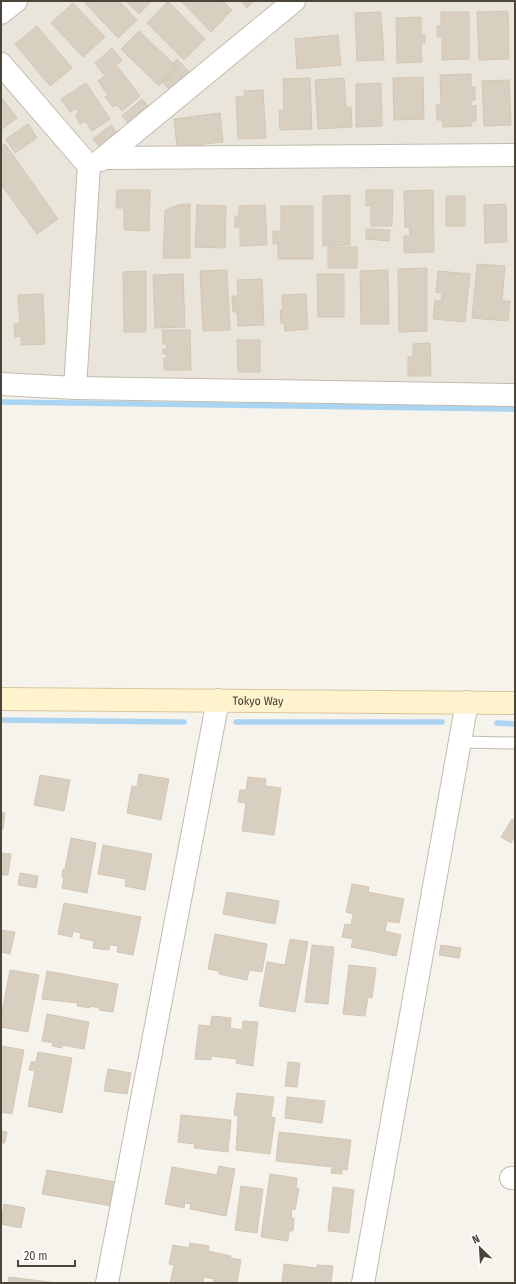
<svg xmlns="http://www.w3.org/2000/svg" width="516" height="1284" font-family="'Fira Sans Condensed',sans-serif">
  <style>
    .residential { fill: #eae5da }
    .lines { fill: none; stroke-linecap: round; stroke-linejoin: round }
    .stream { stroke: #a9d4f2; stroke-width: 5.5 }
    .building { fill: #d8cfc1; stroke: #d3c7b4 }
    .lane-casing { stroke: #c2bbae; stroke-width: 13 }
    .street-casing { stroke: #c2bbae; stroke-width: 24 }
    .secondary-casing { stroke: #d6c79b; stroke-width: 24 }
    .lane { stroke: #fff; stroke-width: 11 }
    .street { stroke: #fff; stroke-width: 22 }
    .secondary { stroke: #fff3cd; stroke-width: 22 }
    .labels { text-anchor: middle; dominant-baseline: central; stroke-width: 4; stroke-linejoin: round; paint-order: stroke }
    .street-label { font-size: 12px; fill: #4b4439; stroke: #fff }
  </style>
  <rect width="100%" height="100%" fill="#f6f3ec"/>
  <!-- residential -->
  <path class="residential" d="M1 1H515V389L1 385Z"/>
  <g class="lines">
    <!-- stream -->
    <path class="stream" d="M1 402 515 409
      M1 720 184 722
      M236 722H442
      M497 723 515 724"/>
  </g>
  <!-- building -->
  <path class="building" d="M83 1H119L137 20 118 38Z
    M126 1H152L139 14Z
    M168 1 205 39 184 60 147 23Z
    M181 1H217L219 3 223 1 232 10 211 32Z
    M241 1H254L247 8Z
    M73 3 105 37 83 57 51 23Z
    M508 11 509 59 479 60 477 12Z
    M381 12 384 60 357 61 355 13Z
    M441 12H469V59L442 60V37H437V26H441Z
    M421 17V35H425V43H421L422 62 397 63 396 18Z
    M37 26 72 68 50 86 15 44Z
    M139 31 177 67 159 86 121 49Z
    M338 35 341 65 297 69 295 39Z
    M112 48 122 60 104 75 95 63Z
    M177 59 189 72 170 90 162 81 177 67 173 63Z
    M117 66 140 96 122 111 117 105 113 107 105 97 108 95 98 81Z
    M471 74V87H475V100H471V106L476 105V121L471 122 472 126 443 127 442 120H437L436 105H441L440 75Z
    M423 77 424 119 394 120 393 78Z
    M310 78 312 129 280 130 279 110H284L283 79Z
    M344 78 346 107H351L352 127 318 129 315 80Z
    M509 80 511 125 484 126 482 81Z
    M86 83 110 119 92 131 85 121 80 124 75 115 79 113 76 108 70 112 61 99Z
    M381 83 382 126 356 127V84Z
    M263 90 266 138 238 139 236 97 245 96 244 91Z
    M1 97 17 118 1 130Z
    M142 99 148 106 128 123 122 116Z
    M220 113 223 142 177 147 174 119Z
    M28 124 37 138 15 153 6 139Z
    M111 125 118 134 100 148 93 139Z
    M5 144 58 219 37 234 1 184V146Z
    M117 190H150L149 231 124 230V208H116Z
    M366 190H393L392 226H371V206H366Z
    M433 190 434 252 404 253V236H410L409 227H405L404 191Z
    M350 195V245L323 246V196Z
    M446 196H465V226H446Z
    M190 204V258H163L165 210 179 205Z
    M506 204 507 242 485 243 484 205Z
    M197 205 226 206 225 248 195 247Z
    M265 205 267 245 240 246V227H235V216H239V206Z
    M281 206H313V259H278V244H273V231H281Z
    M366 229 390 230 389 241 366 239Z
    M328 247H357V268H328Z
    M477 264 505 266 502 301H510L508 321 472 318Z
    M427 268V331L399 332 398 269Z
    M227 270 230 330 203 331 200 271Z
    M388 270 389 324H361L360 271Z
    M146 271V332H124L123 272Z
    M438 271 470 274 465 322 433 319 435 300 441 301 442 293 436 292Z
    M183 274 185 327 155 328 153 275Z
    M317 274H344V317H318Z
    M262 279 264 325 238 326 237 312H233L232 296H238L237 280Z
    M43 294 45 344 21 345V336L15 337 14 324H20L18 295Z
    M306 294 308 329 285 331 284 323H281L280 310H283L282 295Z
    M162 330H190L191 370H164V358H167V354H163V349H167V344H163Z
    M237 340H260V372H238Z
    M430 343 431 376H408V357H413V344Z
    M139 774 169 779 161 820 127 813 132 786 137 787Z
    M40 775 70 780 64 811 34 805Z
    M248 777 266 779 265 786 281 788 274 835 242 831 246 803 238 802 240 790H246Z
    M1 812 5 813 3 829H1Z
    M512 819 515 821V840L513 839 511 843 501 837Z
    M71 838 96 843 87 893 62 888 64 877H62L63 869H65Z
    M103 845 152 854 145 890 125 886 126 879 98 874Z
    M1 853 11 854 8 875H1Z
    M20 873 38 876 36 888 18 885Z
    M352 884 369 887 368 892 404 899 399 923 387 921 385 931 401 935 396 956 351 947 353 939 342 937 345 924 351 925 353 914 346 912Z
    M227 892 279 901 275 924 223 914Z
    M64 903 141 917 133 955 117 952 118 946 110 945 109 950 93 948 94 941 80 938 81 933 73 931 72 937 58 934Z
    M1 930 15 932 10 954 1 952Z
    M215 934 267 944 262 972 249 970 247 980 219 974V971L208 969Z
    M290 939 308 942 295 1012 259 1006 267 962 285 965Z
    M312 945 334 947 328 1004 305 1002Z
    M441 945 461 948 459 958 439 955Z
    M349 965 376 968 372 998 368 997 365 1016 343 1014Z
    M10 970 39 975 28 1032 1 1027V1017Z
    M47 971 118 984 113 1012 99 1010 100 1008 90 1006V1008L77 1006 78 1003 42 999Z
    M47 1014 89 1022 84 1049 62 1045V1048L52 1046 53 1043 42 1041Z
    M212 1016 231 1018 230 1028 242 1030 243 1021 258 1022 253 1066 236 1063 237 1059 211 1056V1060L195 1059 199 1025 210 1026Z
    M1 1046 24 1050 12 1114 1 1112Z
    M38 1052 72 1058 62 1113 28 1106 35 1071 29 1070 31 1062H36Z
    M288 1062 300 1063 297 1087 285 1086Z
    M108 1069 131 1073 127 1094 104 1091Z
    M237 1093 274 1097 271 1117 275 1118 270 1154 236 1150 238 1116 234 1115Z
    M287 1097 325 1101 322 1123 285 1118Z
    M181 1115 231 1120 228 1152 194 1148 195 1144 178 1142Z
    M1 1131 7 1132 5 1143H1Z
    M279 1132 351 1140 347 1170 342 1169V1174L331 1173 332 1167 276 1161Z
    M219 1166 235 1169 226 1216 190 1209 191 1204 185 1203 184 1208 165 1204 172 1167 217 1175Z
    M47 1170 116 1182 111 1206 42 1194Z
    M270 1174 297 1178 296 1188 299 1189 295 1210 292 1209 291 1218H294L293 1231H289L288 1241 261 1237Z
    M241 1186 263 1189 257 1233 235 1230Z
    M333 1187 354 1190 349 1233 328 1231Z
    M4 1204 25 1208 21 1228 1 1224Z
    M190 1243 209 1246 208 1251 231 1256 230 1258 241 1260 237 1283H213L214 1279 204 1277 203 1283H170L174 1265 169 1264 173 1245 189 1248Z
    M284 1264 317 1268V1265L333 1266 331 1283H282Z
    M9 1277 57 1283H8Z"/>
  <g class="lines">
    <!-- lane casing -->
    <g class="lane-casing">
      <path id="lane" d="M460 742 515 743"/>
    </g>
    <!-- street casing -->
    <g class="street-casing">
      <path id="street" d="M1 13 16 1
        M1 64 89 166 75 388
        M106 158 515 155
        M101 160 294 1
        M1 384 75 388 515 395
        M511 1178H515
        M107 1283 218 700
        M363 1283 467 702"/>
    </g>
    <!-- secondary casing -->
    <g class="secondary-casing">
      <g id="secondary">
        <path id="s1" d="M1 699 515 703"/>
      </g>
    </g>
    <!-- lane -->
    <use href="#lane" class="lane"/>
    <!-- street -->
    <use href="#street" class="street"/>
    <!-- secondary -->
    <use href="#secondary" class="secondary"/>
  </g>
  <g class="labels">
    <!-- street labels -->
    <g class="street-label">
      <text stroke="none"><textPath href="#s1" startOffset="257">Tokyo Way</textPath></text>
    </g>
  </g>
  <!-- border -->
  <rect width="516" height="1284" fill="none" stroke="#4b4439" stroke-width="4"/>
  <!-- north arrow -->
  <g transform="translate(480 1248) rotate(335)" stroke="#ffffff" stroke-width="3" paint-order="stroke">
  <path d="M0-3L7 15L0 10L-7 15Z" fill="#4b4439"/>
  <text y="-6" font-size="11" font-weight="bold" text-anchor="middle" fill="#4b4439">N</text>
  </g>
  <!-- scale -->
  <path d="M18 1260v6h57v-6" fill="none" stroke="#4b4439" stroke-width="2"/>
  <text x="24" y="1260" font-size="12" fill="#4b4439" stroke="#ffffff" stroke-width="3" paint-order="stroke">20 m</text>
</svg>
